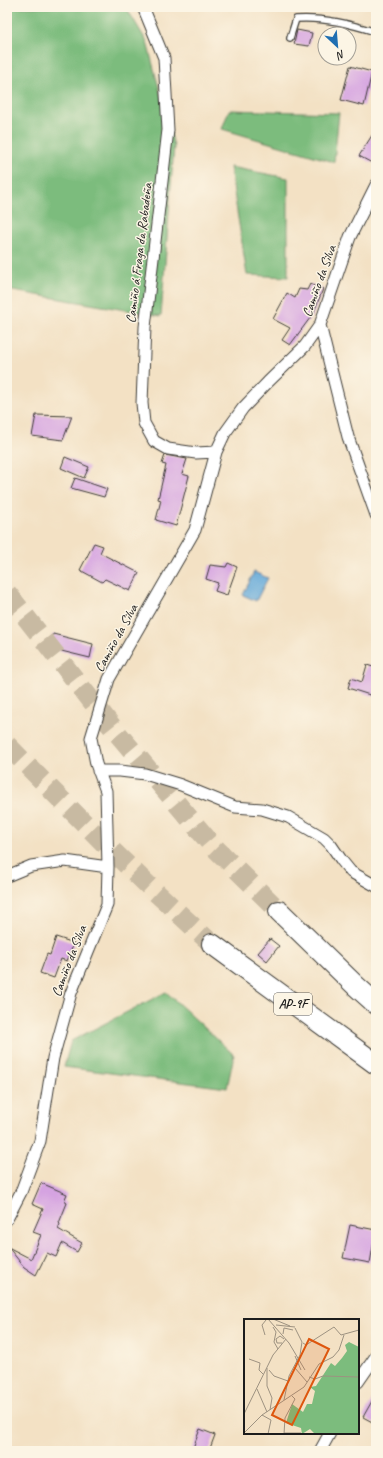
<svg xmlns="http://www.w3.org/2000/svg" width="383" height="1458" font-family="Caveat,sans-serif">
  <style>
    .forest { fill: #7cbc7d; stroke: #4c6c4c }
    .water { fill: #63a9d9; stroke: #40627a }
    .building { fill: #d5a3e1 }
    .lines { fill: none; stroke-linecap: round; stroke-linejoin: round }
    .highway-tunnel { stroke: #c8baa2; stroke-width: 20; stroke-dasharray: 20 10; stroke-linecap: butt }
    .lane-casing { stroke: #3c3a35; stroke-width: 8 }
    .street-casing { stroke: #3c3a35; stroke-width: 13 }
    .highway-casing { stroke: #3c3a35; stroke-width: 22 }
    .lane { stroke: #fff; stroke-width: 5.5 }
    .street { stroke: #fff; stroke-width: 11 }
    .highway { stroke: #fff; stroke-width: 20 }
    .labels { text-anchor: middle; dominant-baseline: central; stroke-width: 3; stroke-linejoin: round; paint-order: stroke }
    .shield { fill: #fcf5e5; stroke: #5f5d58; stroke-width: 1 }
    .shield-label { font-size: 13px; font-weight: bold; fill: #1c1c1c }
    .street-label { font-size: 14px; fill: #1c1c1c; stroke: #fcf5e5 }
    .inset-road { fill: none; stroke: #9d9281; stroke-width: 1 }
    .view { fill: #de560d; fill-opacity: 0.15; stroke: #de560d; stroke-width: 2 }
    .inset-edge { fill: none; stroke: #1c1c1c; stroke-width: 2 }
  </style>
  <rect width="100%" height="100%" fill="#fcf5e5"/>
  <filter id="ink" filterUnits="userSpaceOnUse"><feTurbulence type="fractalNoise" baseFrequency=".025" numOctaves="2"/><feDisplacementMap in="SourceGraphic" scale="8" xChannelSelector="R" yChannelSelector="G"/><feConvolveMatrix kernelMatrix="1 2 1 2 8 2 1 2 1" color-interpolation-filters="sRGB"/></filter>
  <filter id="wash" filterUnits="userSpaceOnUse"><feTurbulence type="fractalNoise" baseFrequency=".012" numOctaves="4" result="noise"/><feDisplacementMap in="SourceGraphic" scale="16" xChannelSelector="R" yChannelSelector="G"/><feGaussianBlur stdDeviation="0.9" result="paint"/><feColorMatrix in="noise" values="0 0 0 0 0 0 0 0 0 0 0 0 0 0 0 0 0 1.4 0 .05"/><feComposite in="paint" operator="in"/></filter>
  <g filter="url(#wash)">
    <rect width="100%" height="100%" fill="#f3e1c4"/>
    <!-- forest -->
    <path class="forest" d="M7 7H126L147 42 174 146 161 316 7 290Z
      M229 110 339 113 334 162 222 129Z
      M230 167 288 178V277L247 275Z
      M166 992 234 1055 227 1088 64 1067 71 1041Z"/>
    <!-- water -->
    <path class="water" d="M254 572 268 578 256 601 243 595Z"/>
    <g id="blocks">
      <!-- building -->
      <path class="building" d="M297 30 312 33 309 46 294 44Z
        M350 66 372 72 364 106 341 100Z
        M376 129V156L372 163 359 156Z
        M310 284 323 289 313 314 290 345 282 340 290 328 273 319 287 293 295 298 299 289 307 290Z
        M36 415 72 416 63 440 32 436Z
        M165 455 187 459 182 474 189 476 176 526 156 520 161 500 158 499 166 465 162 464Z
        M65 457 89 467 84 478 61 468Z
        M75 478 107 489 104 497 71 488Z
        M94 543 103 546 100 553 139 573 130 591 105 579 102 582 80 570Z
        M228 563 237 567 227 595 215 591 218 583 206 579 210 565 226 567Z
        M53 634 93 644 90 658 49 648Z
        M367 665 376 668V697L348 688 351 678 362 682Z
        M56 937 74 943 67 961 61 959 54 978 40 973 47 954 50 955Z
        M270 939 279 946 267 961 258 953Z
        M41 1183 67 1194 64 1201 67 1203 59 1223 60 1224 58 1229 82 1243 77 1252 62 1243 56 1257 47 1253 36 1275 24 1267 8 1247 31 1259 41 1235 33 1232 43 1209 32 1204Z
        M350 1225 376 1230 370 1263 343 1258Z
        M376 1394V1424L363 1417Z
        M200 1429 215 1435 209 1451H201L193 1448Z"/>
    </g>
  </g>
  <g filter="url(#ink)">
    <use href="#blocks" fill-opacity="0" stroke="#3c3a35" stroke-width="1"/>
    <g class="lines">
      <!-- highway-tunnel -->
      <path class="highway-tunnel" d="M7 593 113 728 212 845 279 911
        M7 745 102 841 149 886 212 944"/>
      <!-- lane casing -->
      <g class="lane-casing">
        <path id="lane" d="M290 38 296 19C323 17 350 24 376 32"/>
      </g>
      <!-- street casing -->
      <g class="street-casing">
        <path id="street" d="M143 7 164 58 168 130 145 327 142 403 144 423 154 441 168 449 196 453 216 452
          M320 325 348 437 376 515
          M98 771H120L145 774 181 785 235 807 262 809 288 817 324 838 331 845 342 861 351 872 376 886
          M7 876 31 866 65 861 108 867
          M7 1219 21 1192 40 1141 53 1058 71 993 107 905 108 867 106 791 96 764 91 738 109 679 195 530 216 452 225 433 243 408 268 382 305 346 320 325 350 237 376 185
          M358 1382 376 1356
          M320 1451 330 1433"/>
      </g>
      <!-- highway casing -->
      <g class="highway-casing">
        <path id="highway" d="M279 911 356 986 376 1004
          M212 944 376 1064"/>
      </g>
      <!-- lane -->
      <use href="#lane" class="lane"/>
      <!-- street -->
      <use href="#street" class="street"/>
      <!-- highway -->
      <use href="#highway" class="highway"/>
    </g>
  </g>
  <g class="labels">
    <!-- shield labels -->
    <rect class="shield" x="274" y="993" width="38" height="22" rx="3"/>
    <g class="shield-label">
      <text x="293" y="1004">AP-9F</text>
    </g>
    <!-- street labels -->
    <g class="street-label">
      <text transform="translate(139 253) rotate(-83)">Camiño á Fraga da Rabadeña</text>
      <text transform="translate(319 281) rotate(-70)">Camiño da Silva</text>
      <text transform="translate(116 638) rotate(-61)">Camiño da Silva</text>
      <text transform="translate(69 961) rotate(-69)">Camiño da Silva</text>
    </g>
  </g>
  <!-- overview -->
  <g transform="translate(244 1319)">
    <rect width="115" height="115" fill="#f3e1c4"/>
    <path d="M105 23 115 28V115H71L66 110 58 115 57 109 42 104 48 85 59 93 63 85H68L71 72 66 68 72 67 87 44 91 47 98 39 103 32 101 26Z" fill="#7cbc7d"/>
    <path class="inset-road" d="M24 0 45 24 61 51M29 0 46 7M32 6 51 8M29 8 32 13 30 23 34 30M90 8 97 16 115 11M39 15 40 9 49 11M21 16 18 6 22 1M38 24H33L32 20 36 17 40 20M59 24 62 26 90 8M51 37 57 51M5 40 16 44 15 51 19 55M23 49V67L28 79 26 91M51 49 63 63M25 51 30 57 44 62M65 58 71 60 79 57 115 58M13 70 23 93M40 81 45 57 56 36 58 23 51 9M0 95 29 36 42 20M18 96 27 101 24 115M0 114 18 96 60 68 75 45 89 38 95 31 100 16M40 114H57M40 115 41 99 51 80 48 77M95 115H111"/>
    <path class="view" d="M65 20 85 30 48 106 28 96Z"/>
    <rect width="115" height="115" class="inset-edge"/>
  </g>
  <!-- margin -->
  <rect width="383" height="1458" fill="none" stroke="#fcf5e5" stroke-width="24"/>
  <!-- north arrow -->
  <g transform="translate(337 46) rotate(154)"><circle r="19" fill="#fcf5e5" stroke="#a29e95"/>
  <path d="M0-3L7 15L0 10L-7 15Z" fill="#1f6fb2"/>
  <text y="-6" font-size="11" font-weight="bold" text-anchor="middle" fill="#1c1c1c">N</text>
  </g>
</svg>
